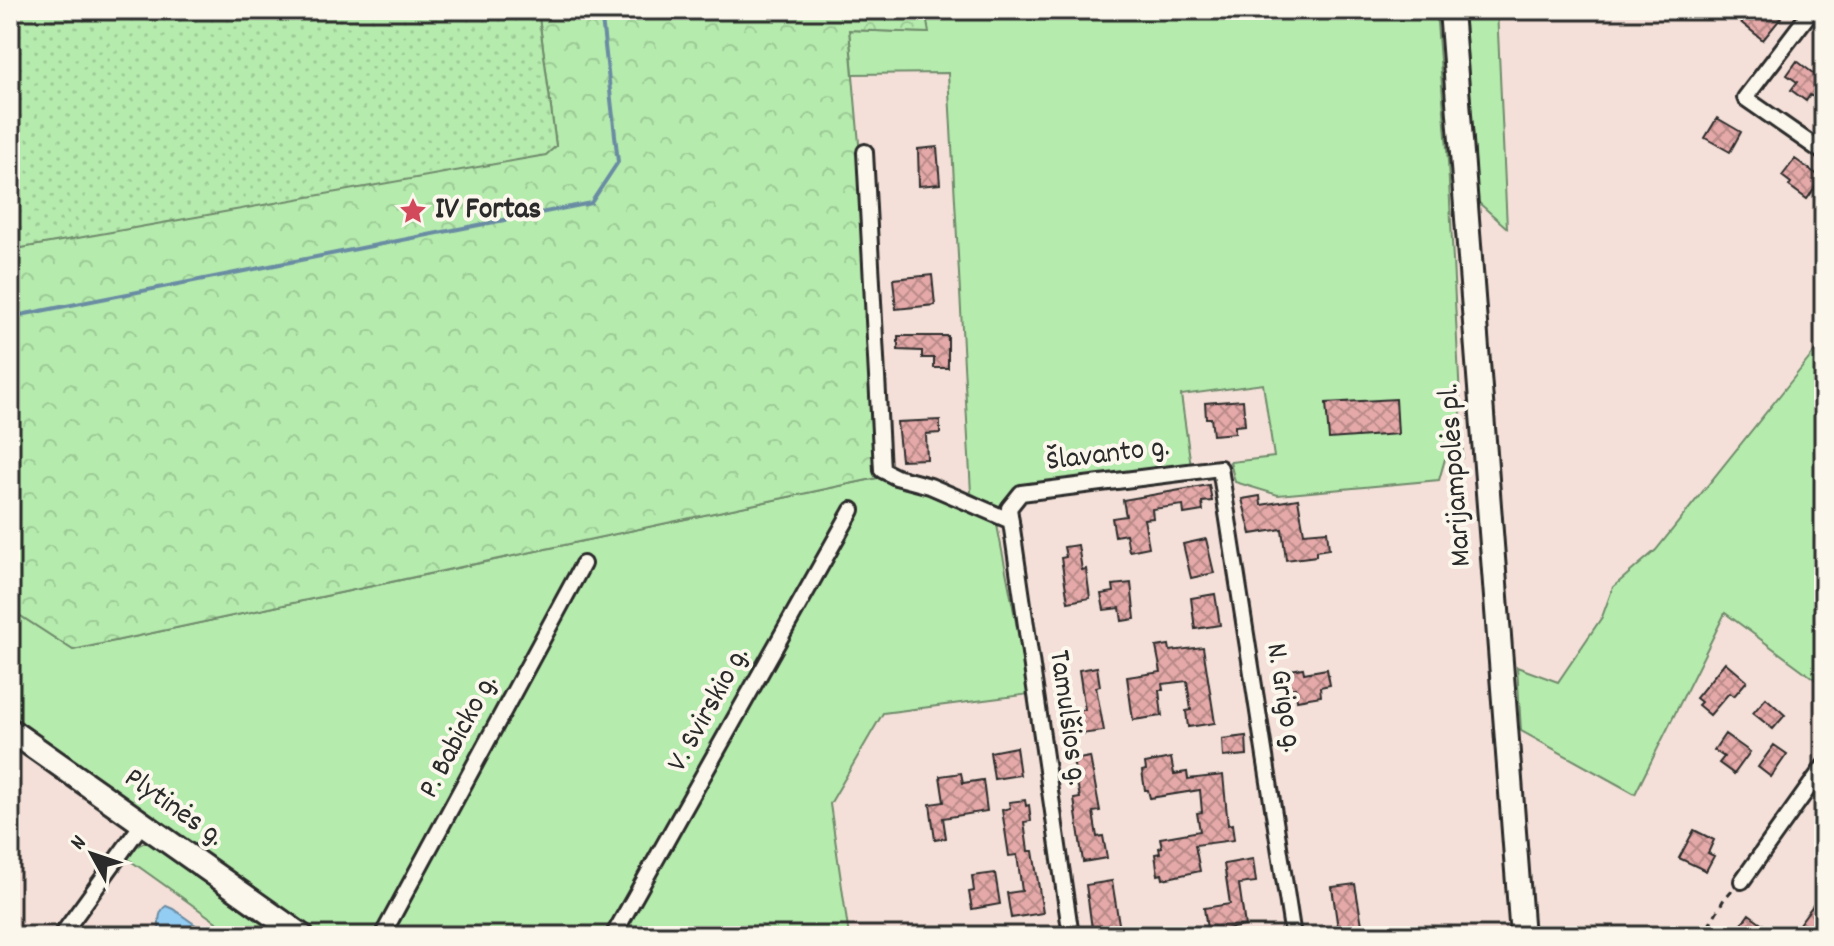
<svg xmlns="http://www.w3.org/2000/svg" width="1834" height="946" font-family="Dekko,sans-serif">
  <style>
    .green { fill: #b5ebad; stroke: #708b6c; stroke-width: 2 }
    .forest { fill: url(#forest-crowns); stroke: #708b6c; stroke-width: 2 }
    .park { fill: url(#park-dots); stroke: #708b6c; stroke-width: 2 }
    .water { fill: url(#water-ripples); stroke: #6a8ca3; stroke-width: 2 }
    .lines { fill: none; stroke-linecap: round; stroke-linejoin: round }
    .stream { stroke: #6a8ca3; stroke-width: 4 }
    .building { fill: url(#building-cross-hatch); stroke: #2b2b2b; stroke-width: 2 }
    .street-casing { stroke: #2b2b2b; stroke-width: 20 }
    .primary-casing { stroke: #2b2b2b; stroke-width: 28 }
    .path { stroke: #2b2b2b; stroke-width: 3; stroke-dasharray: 6 6; stroke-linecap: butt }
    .street { stroke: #fbf7ec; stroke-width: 14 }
    .primary { stroke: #fbf7ec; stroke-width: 22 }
    .labels { text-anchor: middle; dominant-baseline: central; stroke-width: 8; stroke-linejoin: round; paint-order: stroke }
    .poi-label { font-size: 30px; font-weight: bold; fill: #2b2b2b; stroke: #fbf7ec; text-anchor: start }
    .street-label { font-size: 30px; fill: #2b2b2b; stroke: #fbf7ec }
  </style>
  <defs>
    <pattern id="forest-crowns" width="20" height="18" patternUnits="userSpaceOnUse" patternTransform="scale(2)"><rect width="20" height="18" fill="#b5ebad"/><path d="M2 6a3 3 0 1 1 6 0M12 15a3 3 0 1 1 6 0" fill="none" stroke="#9cca95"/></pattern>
    <pattern id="park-dots" width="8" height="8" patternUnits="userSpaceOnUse" patternTransform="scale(2)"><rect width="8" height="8" fill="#b5ebad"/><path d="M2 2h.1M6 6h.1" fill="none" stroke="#9cca95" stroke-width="1.8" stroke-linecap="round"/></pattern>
    <pattern id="water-ripples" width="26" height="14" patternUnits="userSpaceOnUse" patternTransform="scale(2)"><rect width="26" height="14" fill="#94cdf3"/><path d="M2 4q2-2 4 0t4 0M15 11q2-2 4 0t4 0" fill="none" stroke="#80b0d0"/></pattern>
    <pattern id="building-cross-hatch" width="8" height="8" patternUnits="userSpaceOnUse" patternTransform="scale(2)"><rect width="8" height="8" fill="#e4a9a8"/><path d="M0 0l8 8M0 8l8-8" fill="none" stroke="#b98a89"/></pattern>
  </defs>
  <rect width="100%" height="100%" fill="#f4e0d8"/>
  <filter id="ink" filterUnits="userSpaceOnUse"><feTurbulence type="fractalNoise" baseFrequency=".0125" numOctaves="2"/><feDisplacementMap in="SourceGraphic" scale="16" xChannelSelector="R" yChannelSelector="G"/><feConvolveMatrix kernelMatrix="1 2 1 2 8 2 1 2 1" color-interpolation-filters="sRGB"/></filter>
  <g filter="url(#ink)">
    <!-- green -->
    <path class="green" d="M925 10H1436L1448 162 1463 458 1445 459 1439 480 1278 495 1235 482 1230 462 1274 457 1263 384 1181 395 1191 466 1018 486 998 508 971 493 948 73 853 74 849 30 928 33Z
      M1464 10H1497L1507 228 1478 202Z
      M1824 340V686L1725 613 1635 794 1521 731 1517 667 1558 682 1602 617 1613 587 1656 550Z
      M882 477 996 520 1030 694 883 713 830 804 849 936H318L10 717V609L73 650Z
      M147 841 279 936H236L128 859 137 846Z"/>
    <!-- forest -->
    <path class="forest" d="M538 10H925L929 33 849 30 865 212 882 477 73 650 10 609V250L556 146Z"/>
    <!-- park -->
    <path class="park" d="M10 10H538L556 146 546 155 10 250Z"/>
    <!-- water -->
    <path class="water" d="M166 906 173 909 211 936H166L159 930C159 922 158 911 166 906Z"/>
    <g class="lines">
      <!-- stream -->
      <path class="stream" d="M10 317 591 203 618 162 601 10"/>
    </g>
    <!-- building -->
    <path class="building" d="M1746 10H1771L1781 18 1763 40 1738 20Z
      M1797 61 1822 80 1818 86 1822 89 1815 98 1810 95 1806 101 1791 90 1797 82 1787 75Z
      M1717 118 1741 132 1730 152 1705 138Z
      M937 147 940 184 919 186 918 149Z
      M1795 159 1822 178 1807 199 1789 186 1791 183 1782 176Z
      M932 275 935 305 896 309 893 279Z
      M898 336H948V368H934V358H922V351L898 350Z
      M1396 399 1398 434 1329 439 1326 403Z
      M1243 400 1245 425 1235 426V433L1213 435 1211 418H1206L1205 403Z
      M940 420V433L926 434 927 459 901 460 897 422Z
      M1209 485 1212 501 1202 502 1203 511 1184 514 1183 505 1152 509 1153 518 1144 519 1149 547 1129 551 1126 534 1115 536 1112 518 1126 516 1123 500Z
      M1260 496 1261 505 1298 499 1304 533 1327 531 1329 549 1316 551V556L1286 560 1282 529 1251 534 1242 499Z
      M1206 539 1214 573 1191 578 1183 544Z
      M1078 545 1082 570 1086 569 1090 598 1068 602 1061 558 1066 557 1064 547Z
      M1131 583 1135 619 1122 621 1120 608 1104 610 1101 594 1114 592 1113 585Z
      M1215 594 1220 625 1195 629 1191 598Z
      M1169 645 1170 651 1203 647 1215 723 1188 727 1186 711 1191 710 1187 681 1162 684 1163 690H1159L1162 716 1133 720 1127 677 1161 672 1156 647Z
      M1725 662 1747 681 1734 696 1729 693 1710 715 1698 705 1701 702 1696 698Z
      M1097 667 1100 686 1096 687 1104 731 1081 734 1078 710H1085L1079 670Z
      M1303 668 1304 673 1327 669 1330 685 1320 687 1321 696 1297 700 1295 688 1286 689 1283 671Z
      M1766 698 1785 715 1773 729 1753 713Z
      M1725 734 1750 752 1734 774 1719 763 1724 757 1714 750Z
      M1246 736 1247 755 1223 757 1222 739Z
      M1774 745 1787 754 1771 777 1758 767Z
      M1016 747 1020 775 994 779 990 752Z
      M1090 757 1100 811 1093 812 1097 837 1103 836 1107 858 1083 862 1074 799 1080 798 1073 760Z
      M1171 758 1174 774 1187 772 1188 779 1223 775 1228 825 1232 824 1234 840 1195 845 1200 871 1163 879 1162 874 1158 875 1155 854 1160 853 1159 848 1162 847 1160 838 1200 831 1197 813 1202 812 1200 790 1150 798 1148 790H1145L1142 771 1146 770 1145 763Z
      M961 773 963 783 983 780 987 811 943 818 946 838 935 840 930 804 944 802 940 776Z
      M1025 800 1026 806 1029 805 1031 821 1024 822 1028 851H1033L1043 913 1011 918 1007 893 1022 891 1017 855 1009 856 1002 810 1010 808 1009 802Z
      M1694 830 1714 840 1708 853 1714 856 1706 871 1679 858Z
      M1253 859 1256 882 1239 884 1245 926 1226 929 1227 935 1208 936 1204 908 1230 904 1224 864Z
      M995 873 1000 904 972 909 969 892 974 891 972 876Z
      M1112 881 1121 936H1093L1086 885Z
      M1355 884 1364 936H1339L1332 887Z
      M1814 904 1824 912V936H1790Z
      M1749 914 1779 936H1733Z"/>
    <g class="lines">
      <!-- street casing -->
      <g class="street-casing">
        <path id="street" d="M1812 10 1745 98 1824 153
          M865 152 882 470 896 477 930 486 1011 521
          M1742 881 1824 766
          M61 936 142 824
          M382 936 583 564
          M613 936 852 510
          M1071 936 1009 508 1021 493 1220 468 1293 936"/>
      </g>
      <!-- primary casing -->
      <g class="primary-casing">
        <path id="primary" d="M1451 10 1522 936
          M10 730 302 936"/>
      </g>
      <!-- path -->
      <path class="path" d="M1703 936 1724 899 1733 889"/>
      <!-- street -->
      <use href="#street" class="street"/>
      <!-- primary -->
      <use href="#primary" class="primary"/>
    </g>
  </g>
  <!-- icons -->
  <defs>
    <g id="sight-bare" transform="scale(2.16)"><path d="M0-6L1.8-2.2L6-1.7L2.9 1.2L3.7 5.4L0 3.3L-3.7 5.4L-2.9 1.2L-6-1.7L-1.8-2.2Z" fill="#d1495b" stroke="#fbf7ec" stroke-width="2.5" paint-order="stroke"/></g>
  </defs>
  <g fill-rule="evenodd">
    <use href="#sight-bare" x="413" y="211"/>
  </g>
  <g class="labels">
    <!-- poi labels -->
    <g class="poi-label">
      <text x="435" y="211">IV Fortas</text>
    </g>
    <!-- street labels -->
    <g class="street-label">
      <text transform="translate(1108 456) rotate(-7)">Šlavanto g.</text>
      <text transform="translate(1457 475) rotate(-94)">Marijampolės pl.</text>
      <text transform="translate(1282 698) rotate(81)">N. Grigo g.</text>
      <text transform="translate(710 710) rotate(-61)">V. Svirskio g.</text>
      <text transform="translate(1066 718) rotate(82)">Tamulšios g.</text>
      <text transform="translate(460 737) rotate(-62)">P. Babicko g.</text>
      <text transform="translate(173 809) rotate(35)">Plytinės g.</text>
    </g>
  </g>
  <!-- margin -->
  <rect width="1834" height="946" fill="none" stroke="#fbf7ec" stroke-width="40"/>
  <rect x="20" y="20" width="1794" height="906" fill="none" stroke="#2b2b2b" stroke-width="3" filter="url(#ink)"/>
  <!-- north arrow -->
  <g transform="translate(92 854) rotate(310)" stroke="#fbf7ec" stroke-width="6" paint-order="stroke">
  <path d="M0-6L14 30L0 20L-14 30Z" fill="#2b2b2b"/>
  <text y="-12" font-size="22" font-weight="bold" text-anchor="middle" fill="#2b2b2b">N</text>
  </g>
</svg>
